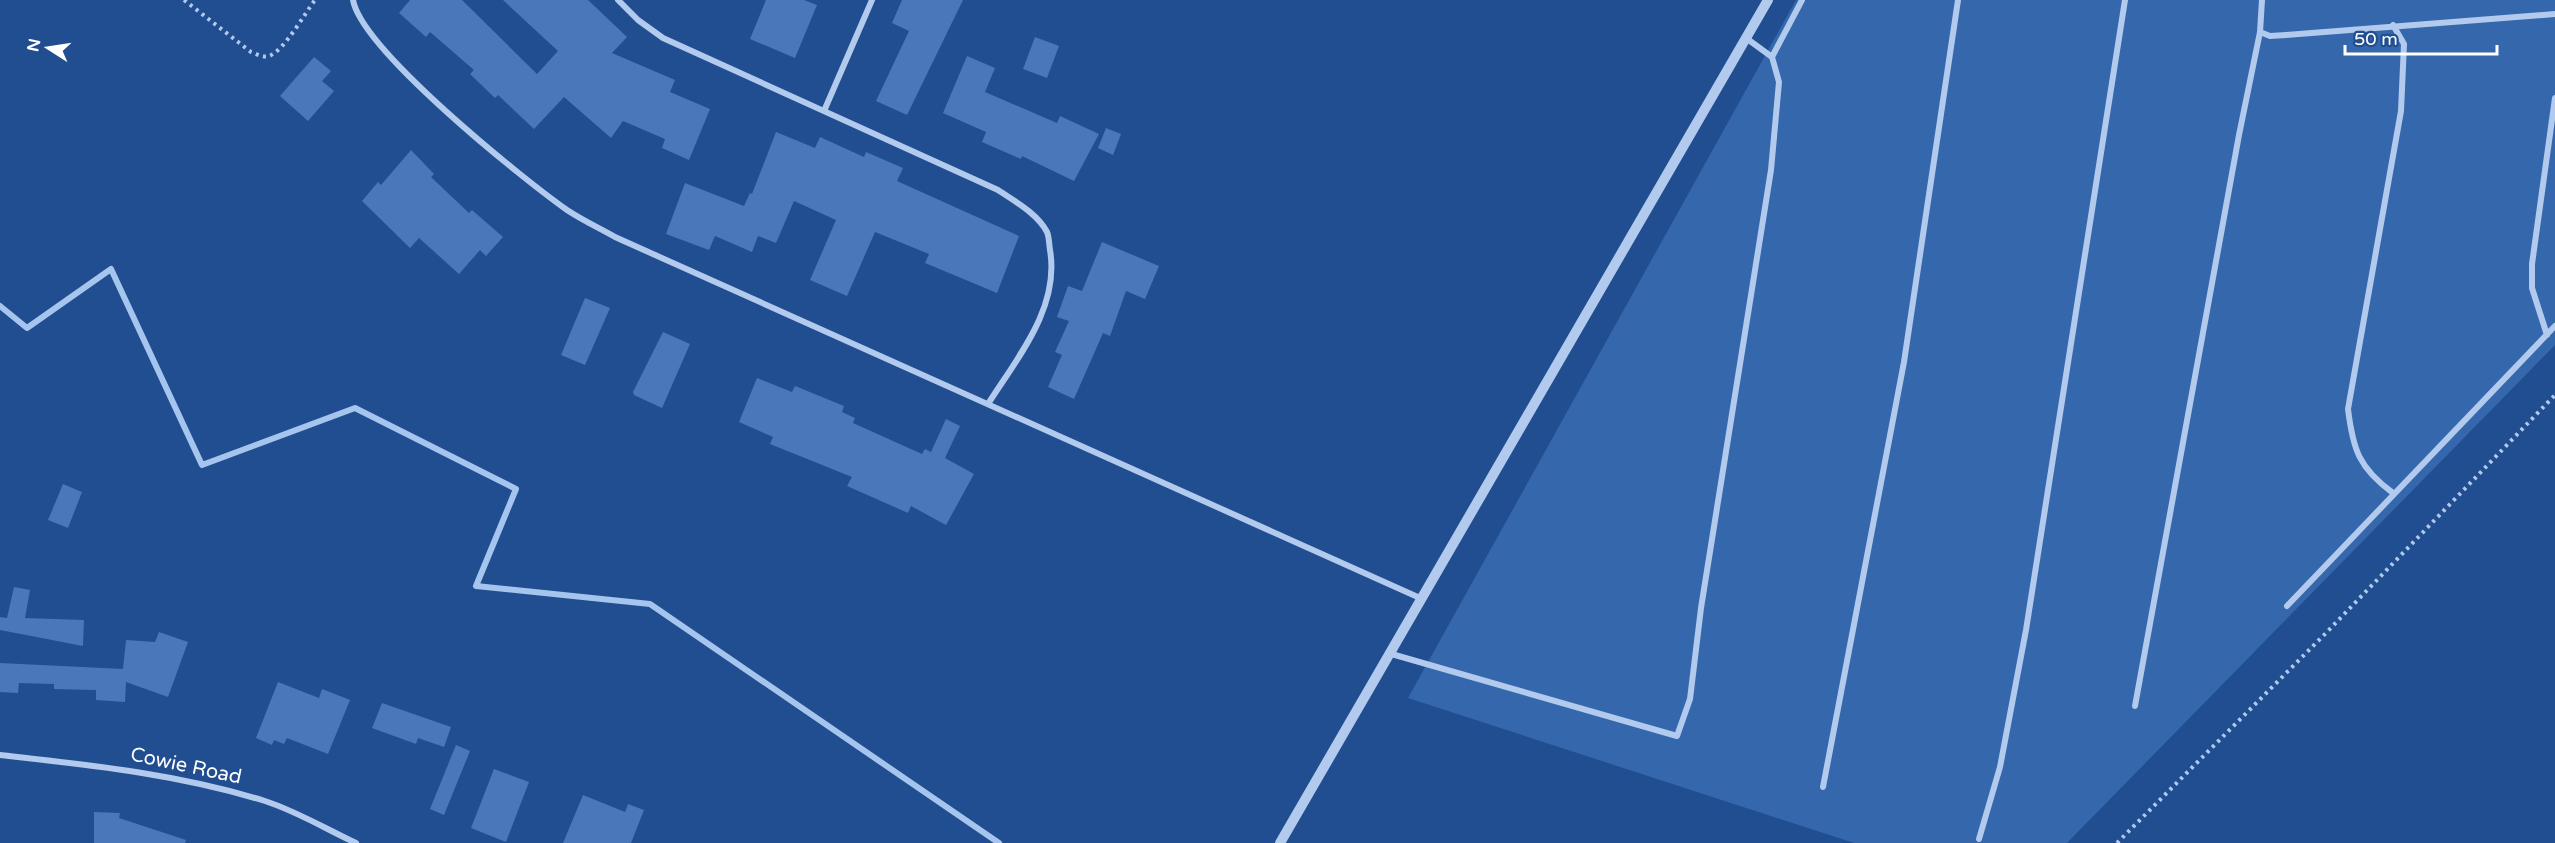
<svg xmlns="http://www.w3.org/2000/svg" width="2555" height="843" font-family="'Varela Round',sans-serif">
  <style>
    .green { fill: #3567ad }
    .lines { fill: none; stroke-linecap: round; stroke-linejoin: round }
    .stream { stroke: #a6c5ee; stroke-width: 6 }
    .building { fill: #4a77b7 }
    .path { stroke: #b2caed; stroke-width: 4; stroke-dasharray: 3 4.5; stroke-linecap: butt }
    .minor { stroke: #b2caed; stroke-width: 6 }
    .tertiary { stroke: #b2caed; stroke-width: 10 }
    .labels { text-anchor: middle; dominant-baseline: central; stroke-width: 5; stroke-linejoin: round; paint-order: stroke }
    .street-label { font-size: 20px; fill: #fff; stroke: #214e90 }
  </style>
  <rect width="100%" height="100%" fill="#214e90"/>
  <!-- green -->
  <path class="green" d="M1796 0H2555V345L2067 843H1854L1408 698Z"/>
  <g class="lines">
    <!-- stream -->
    <path class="stream" d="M0 306 27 328 111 269 202 465 355 408 516 489 476 586 650 604 999 843"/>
  </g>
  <!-- building -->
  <path class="building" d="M410 0H462L537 74 558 51 503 0H588L627 37 612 53 675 80 670 92 710 109 689 160 662 148 665 139 623 121 611 138 564 97 534 129 498 95 495 98 470 74 474 70 430 32 426 37 399 13Z
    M766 0H804L817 5 795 58 750 39Z
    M902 0H963L907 115 876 101 909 31 892 23Z
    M1035 37 1059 46 1047 78 1023 69Z
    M967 56 995 68 985 92 1057 123 1060 116 1099 134 1074 181 1022 156 1021 159 982 142 986 132 943 113Z
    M314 57 331 71 322 81 334 91 308 121 280 96Z
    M1106 128 1121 134 1113 155 1098 148Z
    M776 132 815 148 820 137 864 157 866 152 903 168 897 181 1019 236 997 293 925 263 929 254 875 232 847 296 810 280 836 220 794 201 776 243 758 236 752 252 715 236 709 250 666 234 685 183 744 206 750 193 752 194Z
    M411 150 434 174 431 177 469 213 472 210 503 237 486 256 480 250 459 274 419 238 410 248 362 201 378 182 381 185Z
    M1102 242 1159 266 1145 299 1126 291 1110 336 1103 333 1074 399 1048 387 1062 355 1055 352 1069 321 1057 317 1068 286 1082 291Z
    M585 298 610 308 585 365 561 355Z
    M663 332 690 344 662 408 634 395 633 392Z
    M757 378 792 392 795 386 844 406 842 412 855 418 853 423 922 454 925 449 931 452 946 419 960 426 945 458 974 474 946 525 911 506 908 513 847 486 852 477 770 444 773 437 739 422Z
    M63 484 82 492 68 528 48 520Z
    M14 587 30 590 25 618 84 620 83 646 0 630V617L7 618Z
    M159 632 188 642 168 697 126 682 125 702 96 700V690L54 689V684L19 683 18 693 0 692V663L123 669 126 640 155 642Z
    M278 682 319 698 322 689 350 700 328 754 287 738 284 744 274 740 272 745 256 738Z
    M382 703 451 727 444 747 418 738 416 744 372 728Z
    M456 745 470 751 444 815 430 809Z
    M494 769 529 782 506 842 471 828Z
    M583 795 625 812 628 804 644 810 631 843H563Z
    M94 812 120 813 119 818 186 840 185 843H94Z"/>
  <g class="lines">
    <!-- path -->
    <path class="path" d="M184 0 251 52C257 54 263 58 269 56 284 51 305 13 315 0
      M2117 843 2326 633 2555 395"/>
    <!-- minor -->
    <path class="minor" d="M353 0C362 50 522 178 567 210 582 220 599 228 615 237L1420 598
      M618 0 638 20 663 38 998 190C1014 201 1037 213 1047 232 1049 236 1049 244 1050 250 1060 308 1017 358 988 404
      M2260 32 2270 36 2286 35 2555 14
      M1772 57 1802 0
      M824 111 872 0
      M2547 335 2532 288V264L2555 98
      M2393 493C2359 468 2353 450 2348 409L2401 111 2404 44 2393 25
      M2287 606 2555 326
      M1388 653 1677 736 1690 699 1701 608 1771 170 1779 82 1772 57 1746 38
      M2135 706 2239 135 2260 32 2262 0
      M0 755C90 765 178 774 265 801 296 811 326 829 356 843
      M1823 787 1904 362 1958 0
      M1979 839 2000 767 2026 630 2125 0"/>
    <!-- tertiary -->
    <path class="tertiary" d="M1280 843 1768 0"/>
  </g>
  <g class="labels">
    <!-- street labels -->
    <g class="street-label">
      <text transform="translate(186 766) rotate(12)">Cowie Road</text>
    </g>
  </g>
  <!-- north arrow -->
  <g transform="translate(48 48) rotate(282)" stroke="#214e90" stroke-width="4.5" paint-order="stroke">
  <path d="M0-4.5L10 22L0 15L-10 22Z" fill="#ffffff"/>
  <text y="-9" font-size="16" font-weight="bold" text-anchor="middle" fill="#ffffff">N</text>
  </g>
  <!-- scale -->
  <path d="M2345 45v9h152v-9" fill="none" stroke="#ffffff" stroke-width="3"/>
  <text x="2354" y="45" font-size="18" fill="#ffffff" stroke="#214e90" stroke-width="4.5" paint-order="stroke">50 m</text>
</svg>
